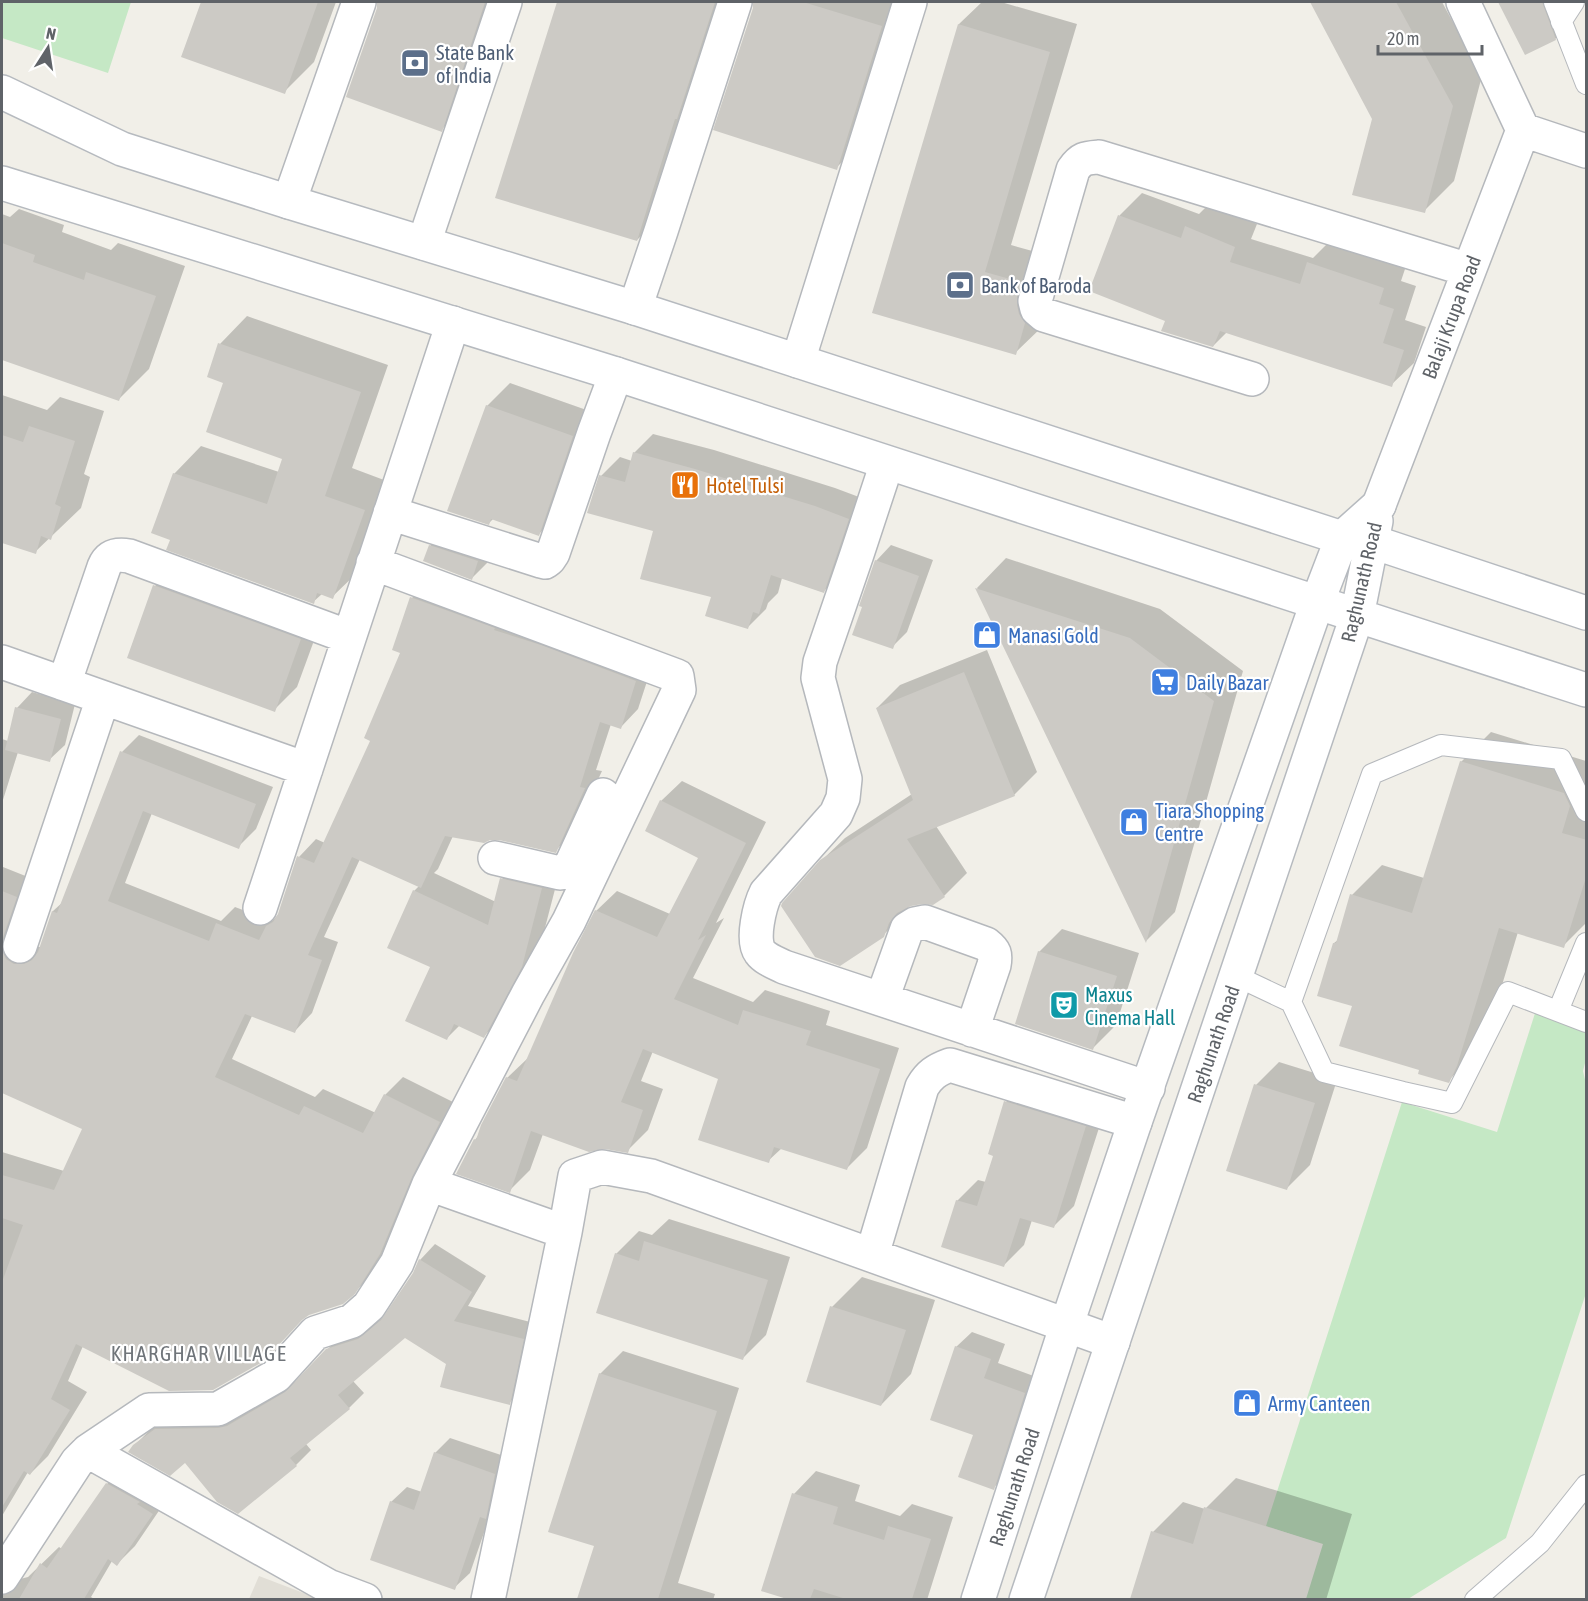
<svg xmlns="http://www.w3.org/2000/svg" width="1588" height="1601" font-family="'Asap Condensed',sans-serif">
  <style>
    .education { fill: #e1ded6 }
    .green { fill: #c5e8c5 }
    .shadow { fill: #0003 }
    .building { fill: #cccac5 }
    .lines { fill: none; stroke-linecap: round; stroke-linejoin: round }
    .service-casing { stroke: #b5b8bc; stroke-width: 22 }
    .minor-casing { stroke: #b5b8bc; stroke-width: 36 }
    .secondary-casing { stroke: #b6babf; stroke-width: 36 }
    .service { stroke: #fff; stroke-width: 20 }
    .minor { stroke: #fff; stroke-width: 33 }
    .secondary { stroke: #fff; stroke-width: 33 }
    .labels { text-anchor: middle; dominant-baseline: central; stroke-width: 4.5; stroke-linejoin: round; paint-order: stroke }
    .service-label { font-size: 20px; fill: #4e5e75; stroke: #fff; text-anchor: start }
    .street-label { font-size: 20px; fill: #5f6368; stroke: #fff }
    .food-label { font-size: 20px; fill: #c56008; stroke: #fff; text-anchor: start }
    .shop-label { font-size: 20px; fill: #366cbe; stroke: #fff; text-anchor: start }
    .culture-label { font-size: 20px; fill: #0d838f; stroke: #fff; text-anchor: start }
    .neighbourhood-label { font-size: 21px; letter-spacing: 1.5px; fill: #70757a; stroke: #fff }
  </style>
  <rect width="100%" height="100%" fill="#f1efe8"/>
  <!-- education -->
  <path class="education" d="M259 1576 314 1597 313 1599H249Z"/>
  <!-- green -->
  <path class="green" d="M2 2H131L108 73 2 38Z
    M1537 1007 1586 1023V1059L1583 1071 1586 1084V1293L1506 1538 1408 1599 1293 1600 1311 1541 1266 1526 1402 1102 1497 1132Z"/>
  <!-- shadow -->
  <path class="shadow" d="M203 2H336L314 62 284 92 183 56Z
    M379 2H504L471 100 441 130 378 9Z
    M558 2H735L667 210 637 240 497 197Z
    M755 2H910L866 138 836 168 754 7Z
    M982 2H1001L1077 24 1011 245 1047 255 1043 326 1015 353 874 312 959 24Z
    M1312 2H1442L1482 76 1454 181 1424 211 1373 119Z
    M1500 2H1562L1570 23 1555 39 1526 53Z
    M1142 193 1199 214 1209 204 1257 224 1251 239 1313 258 1331 240 1406 266 1401 281 1416 286 1405 320 1426 327 1414 363 1391 385 1227 332 1213 346 1167 320 1091 290 1120 215Z
    M19 209 64 225 62 232 111 250 118 243 185 266 149 369 119 399 2 358V214L10 217Z
    M247 316 388 365 352 468 392 483 360 570 332 597 322 594 313 602 171 539 174 474 201 446 279 472 284 458 225 382 220 344Z
    M510 383 595 413 561 511 539 534 494 518 489 523 487 406Z
    M2 395 47 410 60 397 104 411 84 474 90 477 81 508 35 552 2 541Z
    M653 434 714 450 835 488 867 500 842 573 823 592 782 578 778 593 768 603 766 609 747 628 713 596 655 529 601 476 620 457 632 461 634 453Z
    M445 531 492 545 487 563 472 578 430 546Z
    M891 545 933 560 907 632 892 647 876 561Z
    M1006 558 1160 609 1243 671 1175 912 1146 941 977 588Z
    M177 563 323 616 297 687 274 710 155 586Z
    M429 580 653 663 638 709 621 727 611 724 596 770 602 771 573 833 555 851 499 838 453 836 438 869 434 873 496 902 502 879 520 860 560 870 540 947 503 1017 484 1036 460 1025 447 1038 414 891 419 886 360 859 324 937 338 942 312 1013 295 1031 252 1016 232 1059 315 1097 323 1089 376 1113 385 1095 403 1077 457 1104 398 1235 372 1274 354 1293 83 1346 68 1381 87 1392 48 1456 30 1474 28 1472 2 1516V1152L64 1171 84 1129 2 1091V1094V1052L5 1044 2 1042V869L3 867 33 879V947H41L53 911 64 901 122 752 139 735 273 787 256 829 238 847 152 813 125 883 221 921 235 907 272 921 279 914 299 857 316 839 325 843 372 740 402 652 412 598Z
    M987 650 1037 772 1014 795 936 826 967 873 944 896 932 903 922 902 909 905 907 912 883 935 821 861 845 838 912 794 877 708 900 685Z
    M32 692 75 704 65 745 49 760 18 752 2 803V739L8 741 17 708Z
    M1491 732 1586 761V923L1563 946 1518 932 1487 1035 1478 1051 1448 1081 1421 1069 1354 1005 1334 943 1338 940 1352 895 1382 865 1424 878 1461 762Z
    M682 781 766 822 716 923 724 918 693 978 753 1002 765 990 830 1011 826 1025 899 1048 867 1148 847 1168 782 1148 768 1161 720 1078 653 1051 641 1081 663 1089 648 1130 627 1151 543 1134 530 1170 509 1191 475 1140 478 1136 507 1078 528 1058 596 911 617 891 670 914 700 857 661 801Z
    M1062 929 1139 953 1116 1025 1093 1048 1039 952Z
    M1279 1062 1337 1080 1310 1165 1287 1188 1256 1085Z
    M1026 1081 1106 1106 1074 1206 1053 1227 1032 1220 1024 1245 1004 1265 957 1201 978 1180 986 1182 995 1155 1006 1102Z
    M669 1219 790 1257 766 1335 743 1358 616 1254 639 1231 652 1235Z
    M435 1244 486 1276 468 1306 538 1324 524 1388 509 1403 405 1336 353 1381 364 1393 349 1408 306 1444 311 1450 296 1465 185 1461 134 1446 150 1430 171 1414 243 1411 300 1379 342 1334 375 1324 387 1314 414 1274 420 1260Z
    M862 1277 935 1300 911 1374 881 1405 832 1307Z
    M972 1332 1005 1344 998 1363 1039 1378 1009 1473 993 1488 974 1434 956 1347Z
    M623 1351 739 1388 678 1583 715 1594 713 1600H579L596 1545 600 1374Z
    M450 1438 510 1458 470 1573 454 1588 391 1502 407 1487 422 1492 435 1453Z
    M125 1466 169 1496 135 1546 117 1564 112 1561 91 1597 96 1600H2V1562L20 1579 28 1577 59 1547 62 1549 107 1484Z
    M816 1471 860 1485 855 1501 900 1516 912 1504 953 1517 927 1600H791L763 1590 794 1494Z
    M1236 1478 1352 1514 1326 1600H1132L1153 1532 1183 1502 1205 1509Z"/>
  <!-- building -->
  <path class="building" d="M201 2H318L285 94 181 57Z
    M377 2H485L442 132 346 97 377 8Z
    M557 2H715L677 119H675L637 241 495 198Z
    M753 2H803L882 26 837 170 713 130 753 8Z
    M1310 2H1396L1453 106 1425 213 1352 195 1372 119Z
    M1498 2H1542L1556 40 1525 55Z
    M958 24 1050 52 985 272 1021 282 1017 296V305L1019 314 1025 323 1016 355 872 313Z
    M1118 215 1181 238 1185 226 1235 247 1230 262 1300 284 1307 262 1384 288 1379 304 1394 309 1383 343 1404 350 1392 387 1220 331 1213 347 1161 331 1165 321 1089 291Z
    M2 243 35 255 33 262 84 280 86 272 156 296 119 401 2 360Z
    M218 343 361 392 325 496 365 510 333 599 317 593 314 604 166 550 170 540 151 533 173 473 267 504 282 459 206 432 223 383 207 377Z
    M486 405 573 436 539 536 491 519 489 525 447 511Z
    M29 426 75 441 55 504 61 507 51 540 41 536 36 554 2 543V435L23 442Z
    M633 452 695 469 815 506 849 519 824 593 771 575 759 614 753 612 748 629 705 616 711 597 640 579 653 531 587 513 599 475 625 482Z
    M429 545 478 561 472 580 423 561Z
    M875 560 919 576 893 649 852 635 862 607 859 606Z
    M153 585 301 639 275 712 127 658Z
    M975 588 1130 638 1214 701 1146 943Z
    M410 597 495 628 494 630 541 645 636 681 621 729 600 722 580 787 585 788 556 853 499 840H490L484 843 445 836 421 888 352 857 308 955 322 960 295 1033 245 1014 215 1077 299 1115 304 1106 363 1133 384 1094 440 1122 412 1177 380 1254 355 1294 343 1304 309 1315 302 1320 264 1361 213 1390 169 1391 76 1344 51 1399 70 1410 30 1475 24 1471 2 1507V1282L23 1225 2 1218V1175L54 1190 82 1129 2 1093V891L17 897 2 940V950L6 959 14 964H24L32 960 38 952 52 911 57 913 120 751 256 804 239 849 143 811 108 901 209 941 216 923 259 940 266 926 273 922 278 914 297 856 314 863 370 741 364 738 400 653 392 650Z
    M964 672 1015 796 907 839 945 897 933 905 922 904 911 906 897 913 889 923 884 937 840 966 815 957 781 906 782 903 820 860 913 800 876 708Z
    M15 707 61 719 50 762 5 750Z
    M1460 761 1564 793 1570 806 1562 833 1587 840V874L1564 948 1499 928 1457 1066 1449 1083 1418 1074 1419 1070 1339 1046 1352 1006 1317 996 1333 943H1336L1350 894 1412 913Z
    M660 800 746 843 698 940 706 935 674 999 738 1025 743 1010 811 1031 806 1045 880 1069 847 1170 774 1147 769 1163 698 1140 718 1079 643 1049 621 1102 643 1110 628 1153 605 1149 589 1152 531 1131 510 1193 456 1174 474 1139 476 1140 481 1125 506 1077 517 1081 573 953 595 910 657 937 698 858 645 831Z
    M500 878 542 888 522 967 484 1038 454 1024 447 1040 405 1021 430 967 387 948 413 890 488 925Z
    M1038 951 1117 976 1093 1050 1015 1024Z
    M1254 1084 1315 1103 1287 1190 1226 1171Z
    M1004 1101 1086 1126 1054 1228 1020 1218 1004 1267 941 1247 956 1200 977 1206 993 1156 988 1154Z
    M644 1241 768 1280 743 1360 596 1313 615 1253 639 1261Z
    M419 1259 472 1292 454 1321 524 1339 510 1405 440 1387 446 1364 405 1338 338 1395 350 1409 290 1458 297 1466 238 1514 217 1502 185 1463 170 1476 128 1452 133 1445 155 1429 218 1428 227 1426 285 1392 326 1349 358 1339 381 1320 413 1273Z
    M830 1306 906 1330 881 1406 806 1382Z
    M955 1346 991 1359 984 1378 1025 1393 994 1490 958 1477 973 1435 930 1420Z
    M599 1373 717 1411 658 1599H577L594 1546 548 1532Z
    M434 1452 495 1474 486 1519 480 1517 455 1590 370 1560 390 1501 414 1510Z
    M106 1483 140 1502 137 1504 153 1514 117 1566 108 1559 84 1599H19L40 1563 47 1568Z
    M792 1493 838 1507 833 1524 884 1540 888 1526 931 1539 912 1599H846L814 1589 810 1599H787L761 1591Z
    M1204 1507 1323 1544 1306 1599H1130L1151 1531 1193 1544Z"/>
  <g class="lines">
    <!-- service casing -->
    <g class="service-casing">
      <path id="service" d="M1554 2 1586 84
        M1561 22 1574 2
        M1236 976 1291 1002 1324 1072 1403 1092 1452 1103 1508 992 1586 1022
        M1291 1002 1372 774 1441 745 1561 759 1586 811
        M1558 1011 1586 943
        M1475 1600 1540 1543 1586 1485"/>
    </g>
    <!-- minor casing -->
    <g class="minor-casing">
      <path id="minor" d="M1463 2 1523 130
        M1523 130 1586 151
        M289 202 359 2
        M424 243 505 2
        M635 308 661 231 735 2
        M798 361 910 2
        M1252 379 1044 315 1037 309 1035 301 1073 170C1081 158 1086 158 1099 157L1469 270
        M887 463 857 554 820 662 818 678 845 779 843 798 836 814 766 893C760 905 751 940 760 952 765 959 776 963 784 967L1148 1088
        M1379 505 1523 130
        M390 513 541 561 545 562 549 559 553 553 594 433 616 374
        M373 563 677 676 679 690 569 921 528 994 429 1184
        M2 662 306 769
        M64 684 104 567C109 555 117 554 129 556L349 637
        M495 858 560 873 570 867 603 795
        M260 908 453 323
        M20 946 103 698
        M882 999 907 929 915 924 925 922 986 944C995 951 996 954 994 965L972 1030
        M872 1255 922 1087C929 1075 936 1070 950 1065L1135 1122
        M88 1451 328 1586 365 1600
        M2 1577 77 1462 88 1451 149 1410 218 1409 276 1376 315 1333 352 1321 369 1306 397 1263 429 1184 565 1232
        M488 1600 565 1232 575 1176 602 1167 651 1176 1113 1342"/>
    </g>
    <!-- secondary casing -->
    <g class="secondary-casing">
      <path id="secondary" d="M2 92 122 149 289 202 635 308 1342 538 1373 542 1586 613
        M2 183 616 374 1586 690
        M978 1600 1067 1324 1135 1122 1317 603 1342 538 1379 505
        M1026 1600 1357 616 1376 521"/>
    </g>
    <!-- service -->
    <use href="#service" class="service"/>
    <!-- minor -->
    <use href="#minor" class="minor"/>
    <!-- secondary -->
    <use href="#secondary" class="secondary"/>
  </g>
  <!-- icons -->
  <defs>
    <g id="bank-square" transform="scale(1.5)"><rect x="-9" y="-9" width="18" height="18" rx="4" fill="#5c6f8a" stroke="#fff"/><path d="M-6-4H6V4H-6ZM0-2.3a2.3 2.3 0 1 0 0 4.6a2.3 2.3 0 1 0 0-4.6Z" fill="#fff"/></g>
    <g id="restaurant-square" transform="scale(1.5)"><rect x="-9" y="-9" width="18" height="18" rx="4" fill="#e8710a" stroke="#fff"/><path d="M-5-6h1v4h1v-4h1v4h1v-4h1v5L-1.5 .5V6h-2V.5L-5-1ZM5-6V6H3V1.5H1.5Q1.5-4 5-6Z" fill="#fff"/></g>
    <g id="shop-square" transform="scale(1.5)"><rect x="-9" y="-9" width="18" height="18" rx="4" fill="#3f7fe0" stroke="#fff"/><path d="M-5-2.5h2.3a2.7 3.5 0 0 1 5.4 0H5L5.5 6h-11ZM-1.5-2.5h3a1.5 2.3 0 0 0-3 0Z" fill="#fff"/></g>
    <g id="supermarket-square" transform="scale(1.5)"><rect x="-9" y="-9" width="18" height="18" rx="4" fill="#3f7fe0" stroke="#fff"/><path d="M-6-5.5h2.5l.6 2H6L4.5 2H-2.5L-4.4-4H-6ZM-1.5 3.2a1.3 1.3 0 1 0 .1 0ZM3 3.2a1.3 1.3 0 1 0 .1 0Z" fill="#fff"/></g>
    <g id="theatre-square" transform="scale(1.5)"><rect x="-9" y="-9" width="18" height="18" rx="4" fill="#0f9aa8" stroke="#fff"/><path d="M-5-5.5Q0-4 5-5.5V0Q5 5 0 6Q-5 5-5 0ZM-3.3-2.5H-1v1.5H-3.3ZM1-2.5H3.3v1.5H1ZM-2.8 1Q0 5.5 2.8 1Z" fill="#fff"/></g>
  </defs>
  <g fill-rule="evenodd">
    <use href="#bank-square" x="415" y="63"/>
    <use href="#bank-square" x="960" y="285"/>
    <use href="#restaurant-square" x="685" y="485"/>
    <use href="#shop-square" x="987" y="635"/>
    <use href="#supermarket-square" x="1165" y="682"/>
    <use href="#shop-square" x="1134" y="822"/>
    <use href="#theatre-square" x="1064" y="1005"/>
    <use href="#shop-square" x="1247" y="1403"/>
  </g>
  <g class="labels">
    <!-- service labels -->
    <g class="service-label">
      <text x="436" y="52">State Bank<tspan x="436" dy="23">of India</tspan></text>
      <text x="981" y="285">Bank of Baroda</text>
    </g>
    <!-- street labels -->
    <g class="street-label">
      <text transform="translate(1451 317) rotate(-69)">Balaji Krupa Road</text>
      <text transform="translate(1361 582) rotate(-77)">Raghunath Road</text>
      <text transform="translate(1213 1044) rotate(-71)">Raghunath Road</text>
      <text transform="translate(1014 1487) rotate(-72)">Raghunath Road</text>
    </g>
    <!-- food labels -->
    <g class="food-label">
      <text x="706" y="485">Hotel Tulsi</text>
    </g>
    <!-- shop labels -->
    <g class="shop-label">
      <text x="1008" y="635">Manasi Gold</text>
      <text x="1186" y="682">Daily Bazar</text>
      <text x="1155" y="810">Tiara Shopping<tspan x="1155" dy="23">Centre</tspan></text>
      <text x="1268" y="1403">Army Canteen</text>
    </g>
    <!-- culture labels -->
    <g class="culture-label">
      <text x="1085" y="994">Maxus<tspan x="1085" dy="23">Cinema Hall</tspan></text>
    </g>
    <!-- neighbourhood labels -->
    <g class="neighbourhood-label">
      <text x="199" y="1353">KHARGHAR VILLAGE</text>
    </g>
  </g>
  <!-- border -->
  <rect width="1588" height="1601" fill="none" stroke="#5f6368" stroke-width="6"/>
  <!-- north arrow -->
  <g transform="translate(48 48) rotate(12)" stroke="#ffffff" stroke-width="4.5" paint-order="stroke">
  <path d="M0-4.5L10 22L0 15L-10 22Z" fill="#5f6368"/>
  <text y="-9" font-size="16" font-weight="bold" text-anchor="middle" fill="#5f6368">N</text>
  </g>
  <!-- scale -->
  <path d="M1378 45v9h104v-9" fill="none" stroke="#5f6368" stroke-width="3"/>
  <text x="1387" y="45" font-size="18" fill="#5f6368" stroke="#ffffff" stroke-width="4.5" paint-order="stroke">20 m</text>
</svg>
